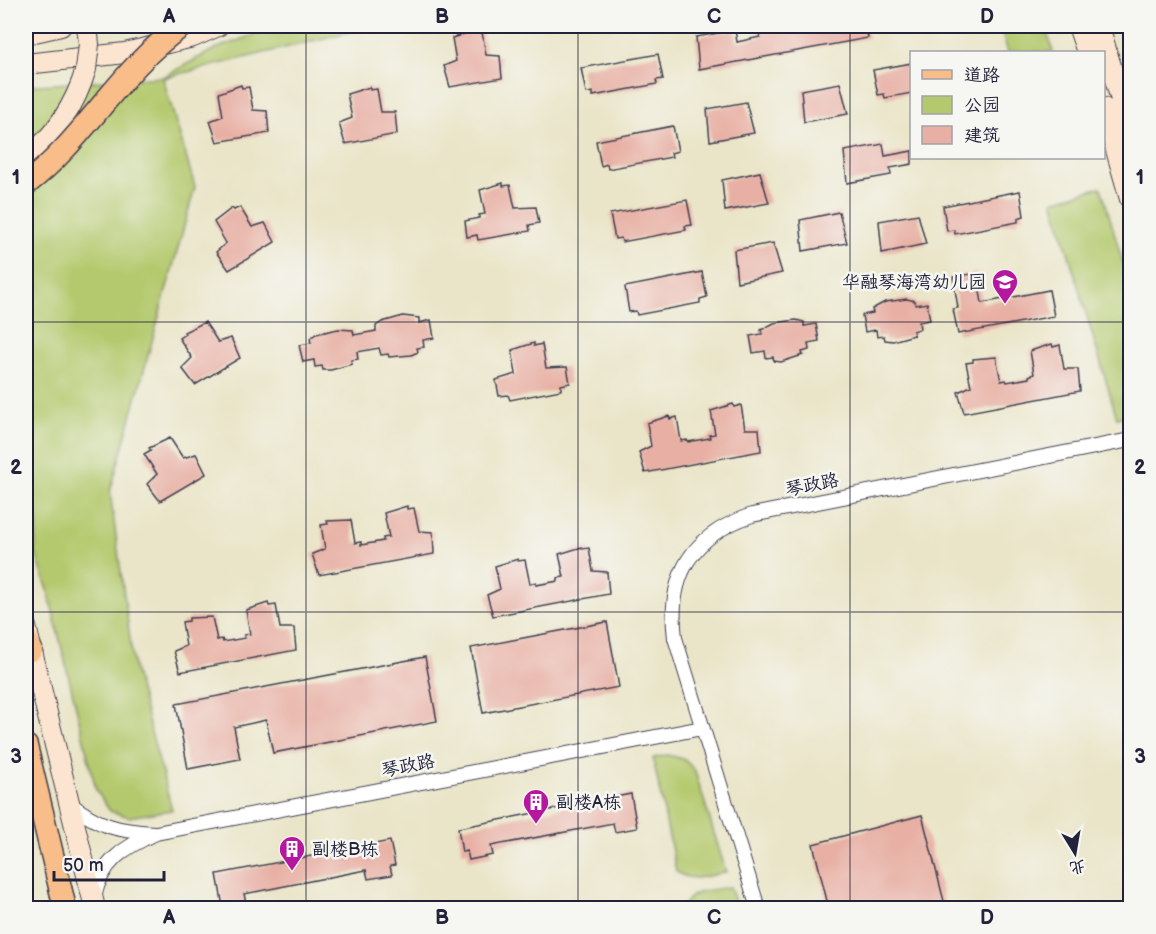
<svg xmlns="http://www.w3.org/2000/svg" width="1156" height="934" font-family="'Balsamiq Sans','LXGW WenKai TC',sans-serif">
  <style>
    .green { fill: #b4c96d; stroke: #6b7654; stroke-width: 1.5 }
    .building { fill: #e8b0a4 }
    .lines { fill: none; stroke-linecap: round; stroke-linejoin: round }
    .street-casing { stroke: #403f50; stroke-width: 16 }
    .secondary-casing { stroke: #403f50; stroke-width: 22 }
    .primary-casing { stroke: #403f50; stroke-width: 25 }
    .street { stroke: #fff; stroke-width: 14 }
    .secondary { stroke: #fce5d0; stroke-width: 20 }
    .primary { stroke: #f8bd89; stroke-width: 22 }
    .secondary-bridge-casing { stroke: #403f50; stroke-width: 22; stroke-linecap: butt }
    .primary-bridge-casing { stroke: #403f50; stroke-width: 25; stroke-linecap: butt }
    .secondary-bridge { stroke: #fce5d0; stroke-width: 20 }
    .primary-bridge { stroke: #f8bd89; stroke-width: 22 }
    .grid { fill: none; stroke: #22223b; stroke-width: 1.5; stroke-opacity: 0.55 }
    .labels { text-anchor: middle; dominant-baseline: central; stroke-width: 5; stroke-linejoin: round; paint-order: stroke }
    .poi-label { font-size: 18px; fill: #22223b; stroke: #f6f6f2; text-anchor: start }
    .street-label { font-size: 18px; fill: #22223b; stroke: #f6f6f2 }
    .neatline { fill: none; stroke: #22223b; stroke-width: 2 }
    .grid-label { font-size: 20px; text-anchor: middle; font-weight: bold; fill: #22223b }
  </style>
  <rect width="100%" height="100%" fill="#f6f6f2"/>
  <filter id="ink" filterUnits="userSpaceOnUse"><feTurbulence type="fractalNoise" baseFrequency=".0167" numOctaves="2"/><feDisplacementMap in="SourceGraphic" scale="12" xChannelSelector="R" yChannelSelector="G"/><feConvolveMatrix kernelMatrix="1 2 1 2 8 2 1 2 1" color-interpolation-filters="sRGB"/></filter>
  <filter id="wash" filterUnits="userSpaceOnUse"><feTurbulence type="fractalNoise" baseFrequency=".008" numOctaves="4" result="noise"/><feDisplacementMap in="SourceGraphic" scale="24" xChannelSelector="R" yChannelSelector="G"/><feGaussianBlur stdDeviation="1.35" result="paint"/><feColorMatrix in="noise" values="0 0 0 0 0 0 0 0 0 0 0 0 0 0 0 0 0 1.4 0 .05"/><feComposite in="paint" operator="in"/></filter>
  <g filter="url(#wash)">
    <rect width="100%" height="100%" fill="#eae5c8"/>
    <!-- green -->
    <path class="green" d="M277 26H373L163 78 195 187 110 492 134 668 172 810 129 817 110 811 96 790 47 587 35 551 38 521 26 472V86L163 77 215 49Z
      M1000 26H1045L1053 52H1008Z
      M1101 187 1130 287V415L1117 418 1053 201Z
      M667 755 684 759 695 771 726 872C709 875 690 884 676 871L653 758Z
      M730 887 737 908H683C689 889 713 890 730 887Z"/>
    <g id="blocks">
      <!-- building -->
      <path class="building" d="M758 26H798L799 30 824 26H866L868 38 699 69 696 37 735 30 737 42 760 37Z
        M474 31 475 33 482 32 486 55 500 56 502 78 450 87 444 66 456 61 452 38Z
        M658 54 663 79 656 80 657 84 593 96V92L586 93 581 68Z
        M912 63V93L885 98 884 94 878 95 873 70Z
        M840 83 848 114 804 122 801 90Z
        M241 85 242 88 249 87 253 110 267 111 269 133 217 142 210 121 223 116 219 93Z
        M370 87V90L377 89 381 112H395L397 134 345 144 339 123 352 118 347 94Z
        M746 102 754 133 710 141 707 109Z
        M673 126 678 151 671 153 672 157 608 169 607 164 601 166 596 141Z
        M883 144 885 156 912 151V164L890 168 891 175 847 183 844 151Z
        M760 172 769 203 725 211 722 180Z
        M503 183V186L510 185 515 208 536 207 539 223 529 225 530 231 478 240 477 235 467 237 465 221 479 218V215L485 214 480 190Z
        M1020 191 1024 216 1018 218V222L955 234 954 230 947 231 943 206Z
        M687 200 692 225 685 226 686 230 622 242 621 238 615 239 610 214Z
        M240 207 252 227 265 223 275 242 229 270 216 252 226 243 214 222 232 208 234 210Z
        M839 212 847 243 803 251 800 220Z
        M918 214 926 244 882 253 879 221Z
        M773 243 782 273 737 282 734 250Z
        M702 272 707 297 700 299V303L637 315 636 311 629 312 625 287Z
        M977 273 982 303 1049 290 1054 316 958 334 953 309 958 308 953 277Z
        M907 299 915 301 916 305 927 303 930 320 919 322 920 329 913 331 914 335 893 341 885 340 884 336 877 337 876 330 865 332 862 315 873 313 872 309 885 302Z
        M403 316 419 318V323L431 320 434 338 423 340 424 347 417 348 418 352 411 355 389 357 388 354 381 355 379 348 357 352 358 359 351 360 352 364 331 370H323L322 366 315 367 314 360 303 362 299 345 311 343 310 338 316 334 338 329 353 330 354 335 376 331V326L382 322Z
        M796 320 804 322V326L816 324 819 341 808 343 809 350 802 352 803 355 781 362 774 361 773 357 766 358 765 351 753 353 750 336 762 334 761 330 774 323Z
        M205 322 218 342 231 338 240 358 195 385 182 368 192 358 179 338 185 334 184 332Z
        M534 343V346L542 344 546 368 567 367 570 383 561 385V390L510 400 508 395 499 396 496 380 516 374 512 350Z
        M1052 344 1053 347 1060 345 1064 369H1078L1080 391 964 413 958 392 971 386 966 363 973 362V359L996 357 1001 381 1006 380 1007 382 1029 378V376L1034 374 1030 351Z
        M733 404 734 407 741 405 745 429H759L761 451 645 473 639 452 651 446 647 423 669 416 670 419 677 417 681 441 687 440 688 442 710 438 709 435 715 434 711 411Z
        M170 438 183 458 196 454 206 474 160 501 147 484 157 474 144 454 151 450 149 448Z
        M407 506V509L414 508 419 531 433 532 434 554 319 575 312 554 325 549 321 525 328 524 327 521 351 520 355 543 361 542V545L383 541V538L389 537 384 513Z
        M582 547V549L589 548 593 571 607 572 609 594 493 616 487 595 500 589 495 566 518 559V561L525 560 530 584 536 582V585L558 581V578L564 577 559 554Z
        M268 603 269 606 276 605 280 628H294L296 650 180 672 174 651 186 646 182 622 189 621V618L212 617 217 640 222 639 223 642 245 638 244 635 250 634 246 610Z
        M607 622 619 687 483 713 471 648Z
        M425 657 437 721 273 753 266 720 234 727 240 759 188 769 176 704Z
        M631 794 637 828 615 832 613 823 491 846 493 855 469 860 467 851 462 852 458 828Z
        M922 815 946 909H829L813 844Z
        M390 841 395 865 390 866 392 875 368 879 366 870 244 894 246 903 223 907 217 874Z"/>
    </g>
  </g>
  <g filter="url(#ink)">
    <use href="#blocks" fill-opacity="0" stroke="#403f50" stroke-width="1.5"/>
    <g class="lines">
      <!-- street casing -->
      <g class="street-casing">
        <path id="street" d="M69 803C98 826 117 831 154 833
          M94 898C101 862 124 847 156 833L702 728
          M758 908 675 638C667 575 692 535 752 515L1130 440"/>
      </g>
      <!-- secondary casing -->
      <g class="secondary-casing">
        <path id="secondary" d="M1078 26 1087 52
          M1099 26 1130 130
          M26 34 61 26
          M26 64 125 53 193 37 218 26
          M1104 108 1130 199
          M26 159C56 135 75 106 86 69
          M26 627 95 908"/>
      </g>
      <!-- primary casing -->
      <g class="primary-casing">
        <path id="primary" d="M26 639 31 650
          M26 746 65 908"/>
      </g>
      <!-- street -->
      <use href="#street" class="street"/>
      <!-- secondary -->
      <use href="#secondary" class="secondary"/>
      <!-- primary -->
      <use href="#primary" class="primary"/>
      <!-- secondary-bridge casing -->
      <g class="secondary-bridge-casing">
        <path id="secondary-bridge" d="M86 69 89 44 87 26"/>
      </g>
      <!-- primary-bridge casing -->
      <g class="primary-bridge-casing">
        <path id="primary-bridge" d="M26 184C86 139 119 69 182 26"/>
      </g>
      <!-- secondary-bridge -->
      <use href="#secondary-bridge" class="secondary-bridge"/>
      <!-- primary-bridge -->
      <use href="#primary-bridge" class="primary-bridge"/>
    </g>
  </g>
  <!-- grid -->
  <path class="grid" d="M306 26V908M578 26V908M850 26V908M26 322H1130M26 612H1130"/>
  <!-- icons -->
  <defs>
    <g id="school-pin" transform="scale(1.35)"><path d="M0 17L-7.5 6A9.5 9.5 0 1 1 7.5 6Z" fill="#b5179e" stroke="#f6f6f2"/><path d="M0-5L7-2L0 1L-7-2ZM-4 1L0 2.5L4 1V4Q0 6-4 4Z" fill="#fff"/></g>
    <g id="building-pin" transform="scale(1.35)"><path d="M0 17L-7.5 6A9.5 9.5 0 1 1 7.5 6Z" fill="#b5179e" stroke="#f6f6f2"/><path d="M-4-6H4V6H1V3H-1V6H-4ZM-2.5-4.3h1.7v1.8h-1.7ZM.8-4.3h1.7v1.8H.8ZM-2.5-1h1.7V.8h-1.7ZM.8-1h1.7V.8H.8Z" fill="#fff"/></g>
  </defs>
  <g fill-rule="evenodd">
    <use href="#school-pin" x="1005" y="282"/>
    <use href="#building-pin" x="536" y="802"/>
    <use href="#building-pin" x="292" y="849"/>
  </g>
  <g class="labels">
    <!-- poi labels -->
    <g class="poi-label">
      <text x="986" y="282" text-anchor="end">华融琴海湾幼儿园</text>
      <text x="556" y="802">副楼A栋</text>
      <text x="312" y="849">副楼B栋</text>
    </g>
    <!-- street labels -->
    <g class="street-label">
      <text transform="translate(812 485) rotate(-11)">琴政路</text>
      <text transform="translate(408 766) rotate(-11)">琴政路</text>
    </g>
  </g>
  <!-- margin -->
  <rect width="1156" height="934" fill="none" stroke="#f6f6f2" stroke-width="66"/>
  <!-- legend -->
  <rect x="910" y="51" width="195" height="108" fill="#f6f6f2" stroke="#a1a1a9" stroke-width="1.5"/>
  <rect x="922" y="70" width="30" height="9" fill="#f8bd89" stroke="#a1a1a9" stroke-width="1.5"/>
  <text x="964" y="81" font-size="18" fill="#22223b">道路</text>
  <rect x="922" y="96" width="30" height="18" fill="#b4c96d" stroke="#a1a1a9" stroke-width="1.5"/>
  <text x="964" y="111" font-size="18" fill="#22223b">公园</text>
  <rect x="922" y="126" width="30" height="18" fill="#e8b0a4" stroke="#a1a1a9" stroke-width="1.5"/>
  <text x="964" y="141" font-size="18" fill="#22223b">建筑</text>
  <!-- north arrow -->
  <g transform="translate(1075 853) rotate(169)" stroke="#f6f6f2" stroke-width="4.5" paint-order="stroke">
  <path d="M0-4.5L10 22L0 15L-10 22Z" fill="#22223b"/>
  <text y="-9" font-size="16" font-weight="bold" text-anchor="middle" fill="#22223b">北</text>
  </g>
  <!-- scale -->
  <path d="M54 871v9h110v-9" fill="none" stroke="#22223b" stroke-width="3"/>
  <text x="63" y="871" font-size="18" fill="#22223b" stroke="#f6f6f2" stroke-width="4.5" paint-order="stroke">50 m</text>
  <rect x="33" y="33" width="1090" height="868" class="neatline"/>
  <g class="grid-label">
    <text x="169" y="23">A</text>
    <text x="442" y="23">B</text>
    <text x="714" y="23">C</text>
    <text x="987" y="23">D</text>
    <text x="16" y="184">1</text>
    <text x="1140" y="184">1</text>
    <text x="16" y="474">2</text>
    <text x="1140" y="474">2</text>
    <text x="16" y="763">3</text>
    <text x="1140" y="763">3</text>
    <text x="169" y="924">A</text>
    <text x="442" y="924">B</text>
    <text x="714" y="924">C</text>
    <text x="987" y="924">D</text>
  </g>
</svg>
